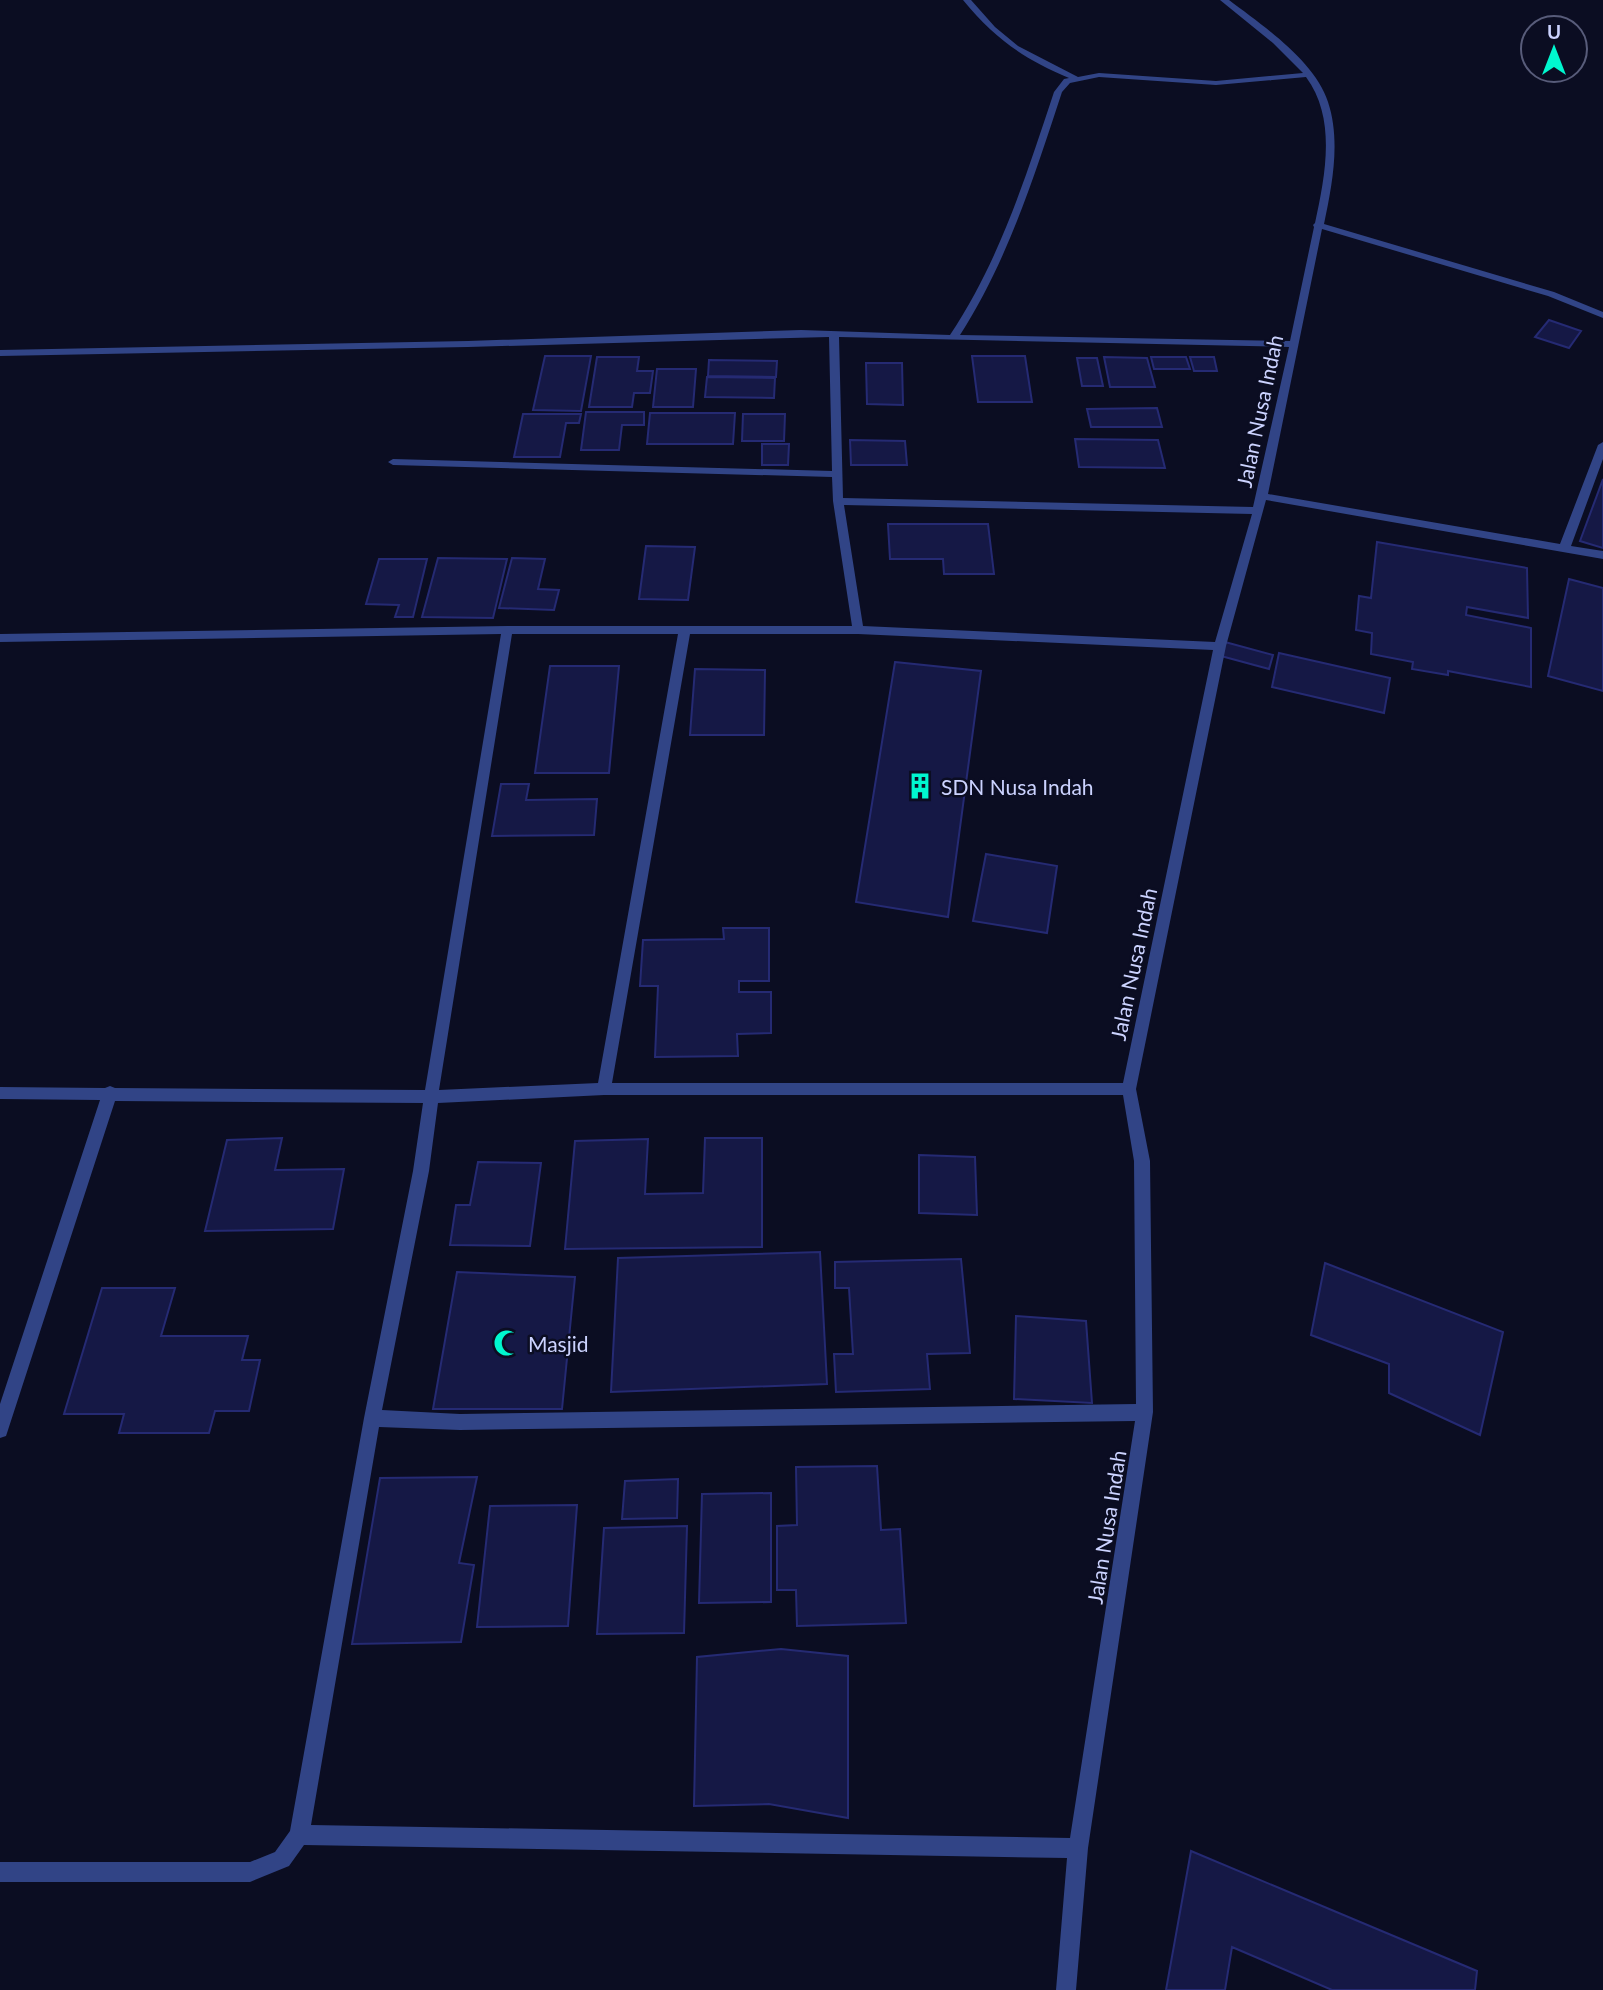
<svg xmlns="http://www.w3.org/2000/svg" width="1603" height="1990" font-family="Lato,sans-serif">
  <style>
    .building { fill: #151845; stroke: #252a73; stroke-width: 2 }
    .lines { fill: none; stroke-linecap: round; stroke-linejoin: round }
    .minor { fill: #314486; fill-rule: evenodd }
    .labels { text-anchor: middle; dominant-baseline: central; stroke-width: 5; stroke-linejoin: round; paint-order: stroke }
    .street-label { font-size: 21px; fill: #ccd3ff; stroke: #0b0d22 }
    .poi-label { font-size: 21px; fill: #ccd3ff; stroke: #0b0d22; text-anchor: start }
  </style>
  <rect width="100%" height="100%" fill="#0b0d22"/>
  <!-- building -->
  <path class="building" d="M1549 320 1581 331 1569 348 1535 337Z
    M545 356H591L581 411 533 410Z
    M972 356H1025L1032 402H978Z
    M597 357H639L637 371H653L650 393H634L632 407H589Z
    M1104 357 1147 358 1155 387H1110Z
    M1151 357H1186L1190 369H1154Z
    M1190 357H1214L1217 371H1194Z
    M1077 358H1097L1103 386H1082Z
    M709 360 777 361 776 377 708 376Z
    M866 363H902L903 405 867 404Z
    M657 369H696L693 407H653Z
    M707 377 775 378 774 398 705 397Z
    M1157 408 1162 427H1091L1087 409Z
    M586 412H644V425H622L619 450H581Z
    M650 413H735L733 444H647Z
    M523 414H581L579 423H566L560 457H514Z
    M743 414H785L784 441H742Z
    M1075 439 1158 440 1165 468 1079 467Z
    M850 440 905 441 907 465H851Z
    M762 444H789L788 465H762Z
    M1603 479V548L1580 541Z
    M888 524H988L994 574H944L943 559H890Z
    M1377 542 1527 568 1528 618 1467 607 1466 615 1531 628V687L1448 671V675L1412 669 1413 662 1371 654 1372 633 1356 630 1359 596 1371 598Z
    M646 546 695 547 688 600 639 599Z
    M438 558 507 559 493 618 422 617Z
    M512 558 545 559 538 589 559 590 554 610 499 608Z
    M379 559H427L413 617H395L399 605 366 604Z
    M1569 579 1603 588V691L1548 676Z
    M1225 642 1273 655 1269 669 1221 656Z
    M1279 653 1390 678 1384 713 1272 687Z
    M895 662 981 671 948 917 856 902Z
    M550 666H619L609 773H535Z
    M695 669 765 670 764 735H690Z
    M501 784H529L526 800 597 799 594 835 492 836Z
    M986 854 1057 866 1047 933 973 921Z
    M723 928H769V981H739V992H771V1033L737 1034 738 1056 655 1057 658 986H640L643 940 724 939Z
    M282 1138 275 1170 344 1169 333 1229 205 1231 227 1140Z
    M705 1138H762V1247L565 1249 575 1141 648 1139 645 1194 703 1193Z
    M919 1155 975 1157 977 1215 919 1213Z
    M478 1162 541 1163 530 1246 450 1245 456 1205H470Z
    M820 1252 827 1384 611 1392 618 1258Z
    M961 1259 970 1353 927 1354 930 1389 836 1392 834 1354H853L849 1288H835V1262Z
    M1325 1263 1503 1332 1480 1435 1389 1393V1364L1311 1335Z
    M457 1272 575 1277 562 1409H433Z
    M102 1288H175L161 1336H248L242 1360H260L249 1411H215L209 1433H119L124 1414H64Z
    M1016 1316 1086 1321 1092 1403 1014 1399Z
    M877 1466 881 1530 900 1529 906 1623 797 1626 796 1590H777V1526L797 1525 796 1467Z
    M477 1477 459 1563 474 1565 461 1642 352 1644 380 1478Z
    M678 1479 677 1518 622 1519 625 1481Z
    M771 1493V1602L699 1603 702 1494Z
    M577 1505 568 1626 477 1627 490 1506Z
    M687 1526 684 1633 597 1634 604 1528Z
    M781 1649 848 1656V1818L769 1804 694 1806 697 1657Z
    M1191 1851 1477 1971 1475 1990H1332L1232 1947 1225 1990H1166Z"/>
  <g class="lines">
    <!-- minor -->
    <path class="minor" d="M963 0H971L995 27 1018 46 1078 77 1099 73 1216 81 1303 73 1273 43 1220 0H1229C1262 25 1315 61 1328 102 1341 141 1332 186 1324 224L1554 292 1603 312V318L1548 296 1322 229 1268 494 1560 544 1598 445 1603 442V459L1571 546 1603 551V559L1266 500 1226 646 1136 1089 1150 1161 1153 1412 1088 1848 1076 1990H1056L1067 1858 304 1845 289 1866 250 1882H0V1862H250L275 1852 290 1831 364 1418 413 1171 423 1103 115 1101 8 1430 6 1436 0 1438V1404L100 1100 0 1099V1087L105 1088 110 1086 115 1088 425 1090 501 634 0 642V634L507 626H852L833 501 832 477 393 465 388 462 393 459 832 471 829 337 468 347 0 356V350L468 341 801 330 950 335C1000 260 1026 176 1054 92L1064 79 1069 78C1024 59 995 39 963 0ZM1099 77 1216 85 1306 77C1337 119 1325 176 1315 223L1313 225 1314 227 1290 341 960 335C1008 260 1034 177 1062 92L1070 83ZM839 337 1289 347 1253 507 843 498ZM844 505 1252 514 1215 642 863 626ZM512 634H678L598 1083 439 1090ZM690 634H858L1213 650 1123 1083H612ZM604 1095H1123L1134 1161 1136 1404 460 1414 382 1410 429 1171 438 1103ZM1135 1421 1070 1838 311 1825 379 1427 460 1430Z"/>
  </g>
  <!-- icons -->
  <defs>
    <g id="building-bare" transform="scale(2.1)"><path d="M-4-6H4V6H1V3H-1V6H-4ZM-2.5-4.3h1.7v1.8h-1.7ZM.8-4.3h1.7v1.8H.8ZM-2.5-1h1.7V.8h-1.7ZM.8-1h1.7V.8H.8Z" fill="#00f7cf" stroke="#0b0d22" stroke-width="2.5" paint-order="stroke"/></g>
    <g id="mosque-bare" transform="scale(2.1)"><path d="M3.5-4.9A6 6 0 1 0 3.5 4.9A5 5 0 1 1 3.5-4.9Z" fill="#00f7cf" stroke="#0b0d22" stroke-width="2.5" paint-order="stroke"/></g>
  </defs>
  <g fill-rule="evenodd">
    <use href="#building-bare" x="920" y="786"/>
    <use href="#mosque-bare" x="507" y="1343"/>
  </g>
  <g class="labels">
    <!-- street labels -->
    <g class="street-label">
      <text transform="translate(1259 411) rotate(-78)">Jalan Nusa Indah</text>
      <text transform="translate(1133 964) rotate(-78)">Jalan Nusa Indah</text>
      <text transform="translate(1106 1527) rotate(-81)">Jalan Nusa Indah</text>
    </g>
    <!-- poi labels -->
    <g class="poi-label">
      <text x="941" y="786">SDN Nusa Indah</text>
      <text x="528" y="1343">Masjid</text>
    </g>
  </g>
  <!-- north arrow -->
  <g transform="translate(1554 49)"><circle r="33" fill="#0b0d22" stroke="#585c7a" stroke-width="2"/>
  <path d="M0-5L12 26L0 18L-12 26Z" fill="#00f7cf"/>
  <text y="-10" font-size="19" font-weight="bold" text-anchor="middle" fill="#ccd3ff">U</text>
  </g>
</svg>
